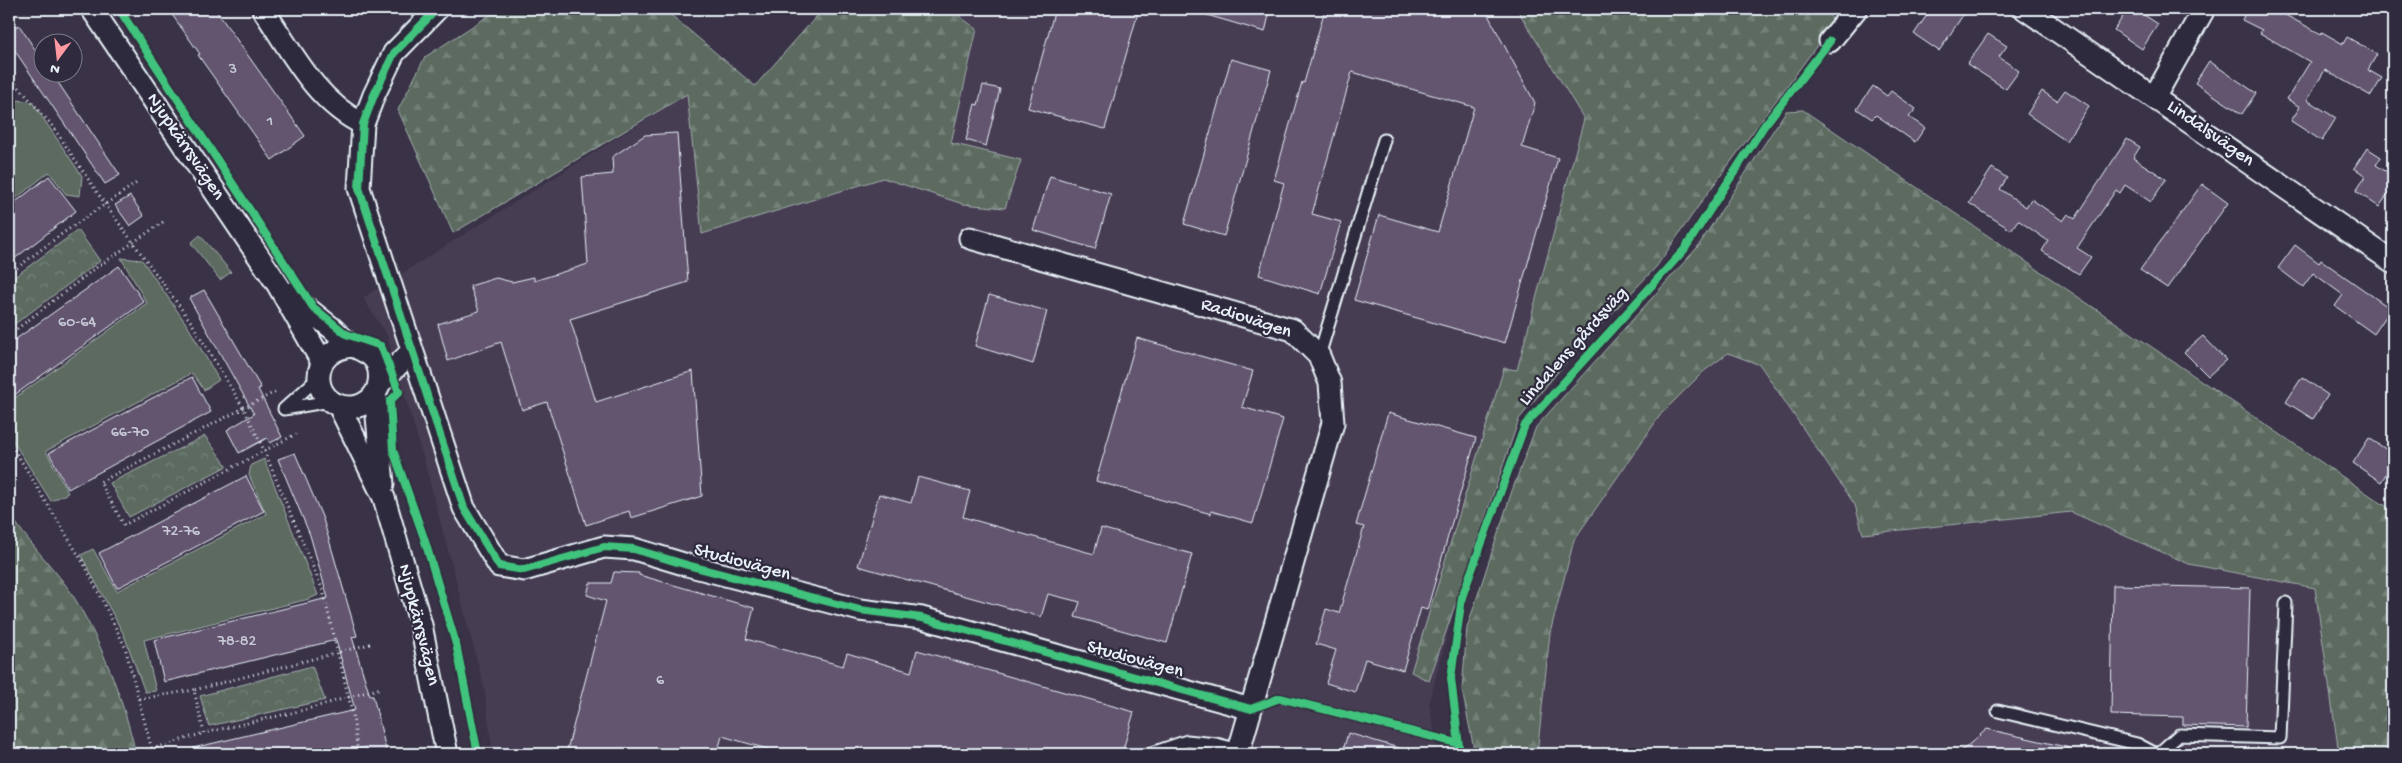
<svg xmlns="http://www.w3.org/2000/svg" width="2402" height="763" font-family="'Gochi Hand',sans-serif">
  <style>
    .built { fill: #473d53 }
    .grass { fill: #5c6b61; stroke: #a2aeac }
    .forest { fill: url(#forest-firs); stroke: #a2aeac }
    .park { fill: url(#park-crowns); stroke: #a2aeac }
    .building { fill: #645570; stroke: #e8f1f8 }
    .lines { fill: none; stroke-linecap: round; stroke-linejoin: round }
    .lane-casing { stroke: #e8f1f8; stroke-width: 15 }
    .street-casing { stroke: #e8f1f8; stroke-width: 25 }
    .path { stroke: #e8f1f8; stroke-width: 3; stroke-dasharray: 1 4; stroke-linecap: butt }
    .lane { stroke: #2f2a3d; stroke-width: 11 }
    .street { stroke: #2f2a3d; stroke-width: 21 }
    .cycleway-casing { stroke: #2f2a3d; stroke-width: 11 }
    .cycleway { stroke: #40c37c; stroke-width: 8 }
    .labels { text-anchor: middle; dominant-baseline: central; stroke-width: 4.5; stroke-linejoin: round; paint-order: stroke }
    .number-label { font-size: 16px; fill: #c7cad6 }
    .street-label { font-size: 19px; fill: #e8f1f8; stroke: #2f2a3d }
  </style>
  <defs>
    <pattern id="forest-firs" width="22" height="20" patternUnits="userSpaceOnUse" patternTransform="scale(1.25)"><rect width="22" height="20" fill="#5c6b61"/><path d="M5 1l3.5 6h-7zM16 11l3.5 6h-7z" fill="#738178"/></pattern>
    <pattern id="park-crowns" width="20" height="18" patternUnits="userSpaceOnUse" patternTransform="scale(1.25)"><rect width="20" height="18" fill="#5c6b61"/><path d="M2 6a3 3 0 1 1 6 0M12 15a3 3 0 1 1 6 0" fill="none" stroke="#738178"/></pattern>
  </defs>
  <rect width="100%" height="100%" fill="#3a3347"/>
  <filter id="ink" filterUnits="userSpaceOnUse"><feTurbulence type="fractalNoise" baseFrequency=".02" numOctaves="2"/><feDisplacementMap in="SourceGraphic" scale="10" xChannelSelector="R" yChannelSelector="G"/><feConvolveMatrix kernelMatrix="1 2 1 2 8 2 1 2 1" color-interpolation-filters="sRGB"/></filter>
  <g filter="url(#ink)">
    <!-- built -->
    <path class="built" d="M949 9H1517L1584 119 1429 703 1438 754H493L484 686 424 460 387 335 363 298 687 94 702 234 883 178 963 204 951 143 977 29Z
      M1728 353 1760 365 1855 505 1864 534 2071 512 2189 564 2316 588 2339 754H1537L1550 633 1574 540 1661 414 1703 372Z"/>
    <!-- grass -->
    <path class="grass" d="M9 91 16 100 32 102 82 176 80 196 66 194 49 172 9 204Z
      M200 235 231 272 220 280 191 243Z
      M121 258 142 260 187 325 219 380 204 390 192 373 46 451 68 493 51 501 9 435V397L12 400 147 303Z
      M264 459 318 595 309 599 144 640 156 691 145 692 124 635 81 555 93 549 117 591 266 514 249 475 251 465Z"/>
    <!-- forest -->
    <path class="forest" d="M499 9H664L755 86 823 9H949L977 29 951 143 1021 160 1005 208 963 204 883 178 702 234 687 94 453 233 398 110 425 57Z
      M1517 9H1821L1835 21 1704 198 1656 267 1571 356 1519 419 1429 681 1411 672 1504 368 1517 370 1584 119Z
      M1803 110 2393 511V754H2339L2315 588 2189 564 2071 512 1863 534 1855 505 1760 365 1728 353 1703 372 1661 414 1574 540 1550 633 1537 754H1475L1462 690 1467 628 1512 491 1536 427 1697 248 1786 111Z
      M9 512C26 541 51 564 70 591 100 637 124 701 136 754H9Z"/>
    <!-- park -->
    <path class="park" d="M78 230 100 261 12 326 9 321V281Z
      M205 436 227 466 129 517 110 483Z
      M312 666 325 700 209 726 200 696Z"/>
    <!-- building -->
    <path class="building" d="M168 9H215L305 136 272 160 198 55 200 54Z
      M1055 9H1139L1105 129 1028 108Z
      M1201 9H1248L1269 15 1265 32 1200 13Z
      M1325 9H1474L1487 13 1535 103 1522 147 1558 158 1505 343 1354 300 1379 215 1438 232 1474 107 1352 72 1312 214 1341 222 1320 294 1259 275 1284 183 1274 180 1302 82 1304 83Z
      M1931 9H1967L1939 51 1914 34Z
      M2128 9H2135L2158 24 2142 49 2114 30Z
      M2247 9H2274L2321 34 2322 32 2343 44 2347 37 2377 54 2368 70 2382 78 2371 96 2325 70 2307 100 2336 118 2322 141 2291 121 2300 107 2287 99 2310 62 2260 33 2262 30 2242 20Z
      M19 25 42 60V72H51L120 175 105 184 9 42V32Z
      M1988 34 2007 46 1999 57 2019 71 2006 89 1967 64Z
      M1231 59 1271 70 1224 236 1184 224Z
      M2209 61 2256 93 2242 114 2195 83Z
      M983 85 1000 89 986 146 966 140 975 104 978 105Z
      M1873 86 1887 96 1891 91 1916 109 1909 117 1925 128 1915 142 1876 115 1872 119 1857 109Z
      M2065 90 2089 106 2066 141 2027 114 2042 91 2057 101Z
      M677 133 688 282 570 319 596 402 693 371 702 496 631 518 629 511 586 525 547 402 522 410 501 342 448 361 438 324 479 311 470 286 496 278 512 282 534 277V281L588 264 582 177 613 174 612 157 645 135Z
      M2127 139 2140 147 2133 158 2166 179 2151 202 2125 185 2120 193 2116 190 2077 248 2091 257 2079 274 2042 251 2048 241 2018 220 2011 230 1969 203 1992 168 2007 178 2000 189 2026 207 2031 199 2063 221 2068 214 2075 219Z
      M2367 148 2381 157 2376 165 2393 176V187L2379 207 2356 191 2366 176 2354 168Z
      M49 176 76 211 9 263V207Z
      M1050 176 1111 194 1095 249 1033 230Z
      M2202 184 2228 203 2167 288 2140 270Z
      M130 196 144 216 130 226 115 205Z
      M2295 245 2319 263 2321 260 2391 309 2374 334 2335 306 2343 295 2313 273 2303 287 2278 268Z
      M119 266 144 302 9 399V344Z
      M204 290 261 388 258 389 282 437 270 443 267 438 239 453 227 430 254 414 189 298Z
      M989 295 1047 311 1033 364 975 346Z
      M2203 336 2226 360 2208 376 2184 352Z
      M1137 338 1253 371 1242 407 1283 419 1253 523 1211 511V514L1096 481Z
      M192 377 211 412 68 489 49 453Z
      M2302 377 2328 395 2313 419 2286 402Z
      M1388 413 1476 438 1427 610 1421 608 1403 670 1365 659 1355 692 1326 683 1336 650 1316 644 1326 609 1339 613 1364 527 1356 525Z
      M2369 438 2393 454V463L2381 482 2353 463Z
      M295 453 323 519 357 636 352 637 370 696H373L387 754H367L366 747 336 754H194L193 748 355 710 336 640 164 682 154 640 328 598 310 535 278 459Z
      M246 476 264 511 117 588 99 553Z
      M918 477 970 491 963 517 1094 554 1101 528 1192 554 1167 643 1075 617 1080 602 1048 594 1041 617 858 566 879 494 911 503Z
      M614 572 639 573V575L754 608 746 639 843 666 847 653 911 672 917 650 1134 712 1122 753 1111 750 1110 754H785L722 736 717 754H566L606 601 587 595 590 583H611Z
      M2113 585 2250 588 2246 727 2183 725V717L2111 715Z
      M1987 729 2070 748V754H1958Z
      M1348 733 1406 750V754H1342Z"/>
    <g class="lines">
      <!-- lane casing -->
      <g class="lane-casing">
        <path id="lane" d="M1319 356 1384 140
          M284 409 330 401
          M284 409 318 378
          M1998 711 2137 744 2156 754
          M1149 754 1187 741 1216 744 1240 750
          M2158 754 2179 735 2280 738 2286 603"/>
      </g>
      <!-- street casing -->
      <g class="street-casing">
        <path id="street" d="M92 9 278 285 322 362
          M263 9C291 51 316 102 363 124
          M437 9 394 53 374 95 363 124 359 188 464 508 499 566 524 570 604 547 634 549 687 565 860 610 922 618 1251 709
          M2025 9 2393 262
          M1830 41 1856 9
          M2155 96 2204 9
          M970 238 1293 330 1319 356 1330 383 1333 423 1238 754
          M288 293C303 305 318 317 333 329 339 335 346 342 354 346 363 352 372 353 377 364 381 373 380 386 375 394 369 402 359 408 349 407 310 406 306 348 354 346
          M379 384 411 352
          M375 393 383 485
          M339 406 384 498 421 625 447 754"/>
      </g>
      <!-- path -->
      <path class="path" d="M9 76 51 124 105 204 191 322 244 409 264 450 323 591 353 716 358 754
        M9 274 63 233 138 182
        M9 335 93 270 166 220
        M275 392 100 482 124 525 296 434
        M9 441 87 569 125 647 153 754
        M370 644 194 690 204 733 304 710 381 688
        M139 699 194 690
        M152 749 204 733"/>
      <!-- lane -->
      <use href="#lane" class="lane"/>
      <!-- street -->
      <use href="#street" class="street"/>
      <!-- cycleway casing -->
      <g class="cycleway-casing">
        <path id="cycleway" d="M119 9 313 307 346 334 381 346 399 392 390 401 393 450 424 538 456 644 478 754
          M437 9 394 53 374 95 363 124 359 188 464 508 499 566 524 570 604 547 634 549 687 565 860 610 922 618 1251 709 1280 698 1457 743
          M1460 754 1451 678 1462 597 1525 425 1684 250 1764 126 1830 41"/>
      </g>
      <!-- cycleway -->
      <use href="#cycleway" class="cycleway"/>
    </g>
  </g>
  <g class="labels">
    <!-- number labels -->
    <g class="number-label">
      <text x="233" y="70">3</text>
      <text x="270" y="122">1</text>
      <text x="77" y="323">60-64</text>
      <text x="130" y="433">66-70</text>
      <text x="181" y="532">72-76</text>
      <text x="237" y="642">78-82</text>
      <text x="660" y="681">6</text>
    </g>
    <!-- street labels -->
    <g class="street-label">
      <text transform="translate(2210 134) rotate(35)">Lindalsvägen</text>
      <text transform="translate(185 147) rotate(56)">Njupkärrsvägen</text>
      <text transform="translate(1246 319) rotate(18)">Radiovägen</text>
      <text transform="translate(1574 347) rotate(-48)">Lindalens gårdsväg</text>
      <text transform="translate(742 563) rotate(15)">Studiovägen</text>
      <text transform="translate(418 625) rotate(76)">Njupkärrsvägen</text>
      <text transform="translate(1135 660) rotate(15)">Studiovägen</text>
    </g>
  </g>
  <!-- margin -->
  <rect width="2402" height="763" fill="none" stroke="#2f2a3d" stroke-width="30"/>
  <rect x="15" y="15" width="2372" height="733" fill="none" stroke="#e8f1f8" stroke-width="2" filter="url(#ink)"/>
  <!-- north arrow -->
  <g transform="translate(58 58) rotate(195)"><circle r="24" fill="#2f2a3d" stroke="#797a88"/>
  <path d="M0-4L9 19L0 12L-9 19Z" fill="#ff9aa2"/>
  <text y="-8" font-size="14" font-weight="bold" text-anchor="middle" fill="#e8f1f8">N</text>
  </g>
</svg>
